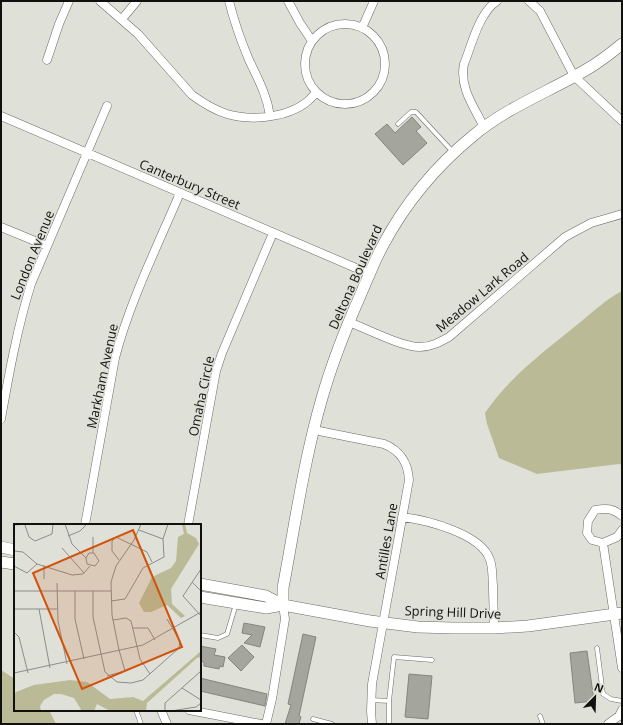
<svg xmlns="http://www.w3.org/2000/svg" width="623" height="725" font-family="'Open Sans',sans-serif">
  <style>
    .green { fill: #babb96 }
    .building { fill: #a4a59c; stroke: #84857d }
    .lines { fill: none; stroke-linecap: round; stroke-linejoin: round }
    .service-casing { stroke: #6a6b63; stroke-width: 5 }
    .minor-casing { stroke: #6a6b63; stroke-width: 9 }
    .secondary-casing { stroke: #6a6b63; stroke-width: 12 }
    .service { stroke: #fff; stroke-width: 4 }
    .minor { stroke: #fff; stroke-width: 8 }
    .secondary { stroke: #fff; stroke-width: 11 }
    .labels { text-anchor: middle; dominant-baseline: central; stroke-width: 3; stroke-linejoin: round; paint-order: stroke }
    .street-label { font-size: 13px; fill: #10110e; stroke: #dfe0d7 }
    .inset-road { fill: none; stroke: #8c8d87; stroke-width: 1 }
    .view { fill: #d2520c; fill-opacity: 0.15; stroke: #d2520c; stroke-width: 2 }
    .inset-edge { fill: none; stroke: #10110e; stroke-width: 2 }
  </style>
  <rect width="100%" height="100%" fill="#dfe0d7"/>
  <!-- green -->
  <path class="green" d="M622 291V465L619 464 537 474 499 458 487 424 485 413C509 377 545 351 578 324 592 313 606 299 622 291Z
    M1 670 15 679V710H49L56 724H1Z"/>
  <!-- building -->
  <path class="building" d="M412 117 421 127 416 131 427 143 403 165 375 134 387 124 395 133Z
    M244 623 265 627 260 647 244 643 252 635 242 633Z
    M303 634 316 637 299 716 301 717 299 724H285L291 705 288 704Z
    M242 645 254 657 241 671 228 658Z
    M200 646 216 649 214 655 225 657 223 667 220 666 219 669 204 666V662L200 661Z
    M587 651 594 701 575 703 570 653Z
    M409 674 432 676 428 719 405 717Z
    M200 678 267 694 265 706 200 691Z"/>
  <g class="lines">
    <!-- service casing -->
    <g class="service-casing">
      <path id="service" d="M398 124 411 112H416L453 152
        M200 635 218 638 227 634 236 604
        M597 648 603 694 611 699 622 701
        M371 700 389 701V723
        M389 701 394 657 432 660
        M136 710 141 724
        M540 716 543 724
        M313 719 332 724"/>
    </g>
    <!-- minor casing -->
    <g class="minor-casing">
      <path id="minor" d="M100 1 138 34 192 95C203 103 214 110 227 114 255 122 299 117 316 92
        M229 1C234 21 241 41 249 60 258 79 267 95 270 116
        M288 1 300 23 312 41
        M529 1 540 11 574 76 622 121
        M122 19 137 1
        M305 64a40 40 0 1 1 80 0a40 40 0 1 1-80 0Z
        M362 28 374 1
        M47 60 59 24 69 1
        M1 116 370 274
        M484 127C474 107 459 87 464 64 472 44 479 13 497 1
        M1 227 47 246
        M349 322C367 329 402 347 420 347 431 347 440 342 449 337L565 237 591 223 622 214
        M1 419C9 374 17 329 31 284L107 106
        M314 430 384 444C401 451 408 463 409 480L372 684 371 711 372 724
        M622 516C613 508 606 508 595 510L588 521 587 533 592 540 603 543 617 537 622 530
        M402 517C427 520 482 534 490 560 493 568 492 577 493 585 493 599 494 614 494 628
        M85 525 115 358C130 301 157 247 180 193
        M188 525 216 371 222 353 273 233
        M603 543 622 668
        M161 710 167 724
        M189 710 261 724
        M266 724 272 699 285 619 283 605
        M608 724 619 716 622 710"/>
    </g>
    <!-- secondary casing -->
    <g class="secondary-casing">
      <path id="secondary" d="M1 547 15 550
        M1 562 15 564
        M200 584 266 596 283 605 370 621 418 627 453 628H494L528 626 622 613
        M200 597 266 608 283 605
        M283 605V588C295 524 304 460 322 398 332 363 345 330 360 296 367 280 374 262 382 247 405 203 436 166 474 135 509 106 551 91 589 68 601 61 611 53 622 44"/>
    </g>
    <!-- service -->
    <use href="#service" class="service"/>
    <!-- minor -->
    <use href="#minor" class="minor"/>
    <!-- secondary -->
    <use href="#secondary" class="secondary"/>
  </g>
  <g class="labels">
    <!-- street labels -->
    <g class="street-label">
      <text transform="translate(190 184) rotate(23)">Canterbury Street</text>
      <text transform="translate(32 255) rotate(-68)">London Avenue</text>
      <text transform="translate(355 277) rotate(-66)">Deltona Boulevard</text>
      <text transform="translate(482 292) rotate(-40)">Meadow Lark Road</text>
      <text transform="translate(102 376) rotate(-78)">Markham Avenue</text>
      <text transform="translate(201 396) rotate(-78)">Omaha Circle</text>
      <text transform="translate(386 541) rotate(-80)">Antilles Lane</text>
      <text transform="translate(453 612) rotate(2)">Spring Hill Drive</text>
    </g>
  </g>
  <!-- overview -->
  <g transform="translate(14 524)">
    <rect width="187" height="187" fill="#dfe0d7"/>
    <path d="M168 0H171L173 9 182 14 185 20 157 65 158 80 171 92 167 94 153 81 137 88H130L125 79 138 53 157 44 162 37 164 13 170 10ZM187 127V133L183 134 133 179 132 187H96L83 180 80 187H68L60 174 47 170H40L30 176 26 182 27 187H0V171L2 168 20 161 56 156 73 158 96 175 119 173 129 177Z" fill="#babb96"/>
    <path class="inset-road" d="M51 0 58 20 72 34 73 40 81 42 85 37 80 29H75L72 34M0 1 14 0M11 1 15 13 21 17 38 10 39 0M125 6 149 15M54 12 66 7 73 0M79 13V29M48 24 70 49M0 27 9 28 23 40 58 51 69 50 76 42M105 36 98 27V17L102 13 133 28 138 38M30 41V55M0 42 13 49 23 40M187 45 169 72 187 92M178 58 187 67M43 59 44 97 53 140M0 67H97M61 67V95L70 135M79 67V93L91 148 103 158 117 159 129 156 165 124 166 117 153 95M97 77 111 75 129 44 150 33 149 15 154 0M0 85H43M25 85 36 144M99 96 112 94 117 97 126 135 136 150M119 104H134L141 116M0 108 5 113 14 149M105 126 98 91 97 58 102 42 120 16 127 0M0 149 129 121 187 88M93 152 111 147 105 126M168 164 187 176M151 187V179L187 147M157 187 182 183 187 179"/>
    <path class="view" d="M119 6 168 123 68 165 19 49Z"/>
    <rect width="187" height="187" class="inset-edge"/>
  </g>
  <!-- border -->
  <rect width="623" height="725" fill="none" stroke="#10110e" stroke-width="4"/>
  <!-- north arrow -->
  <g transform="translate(595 697) rotate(23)" stroke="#dfe0d7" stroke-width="3" paint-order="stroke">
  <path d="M0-3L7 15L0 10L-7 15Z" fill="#10110e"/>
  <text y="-6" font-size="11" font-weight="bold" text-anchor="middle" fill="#10110e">N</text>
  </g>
</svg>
